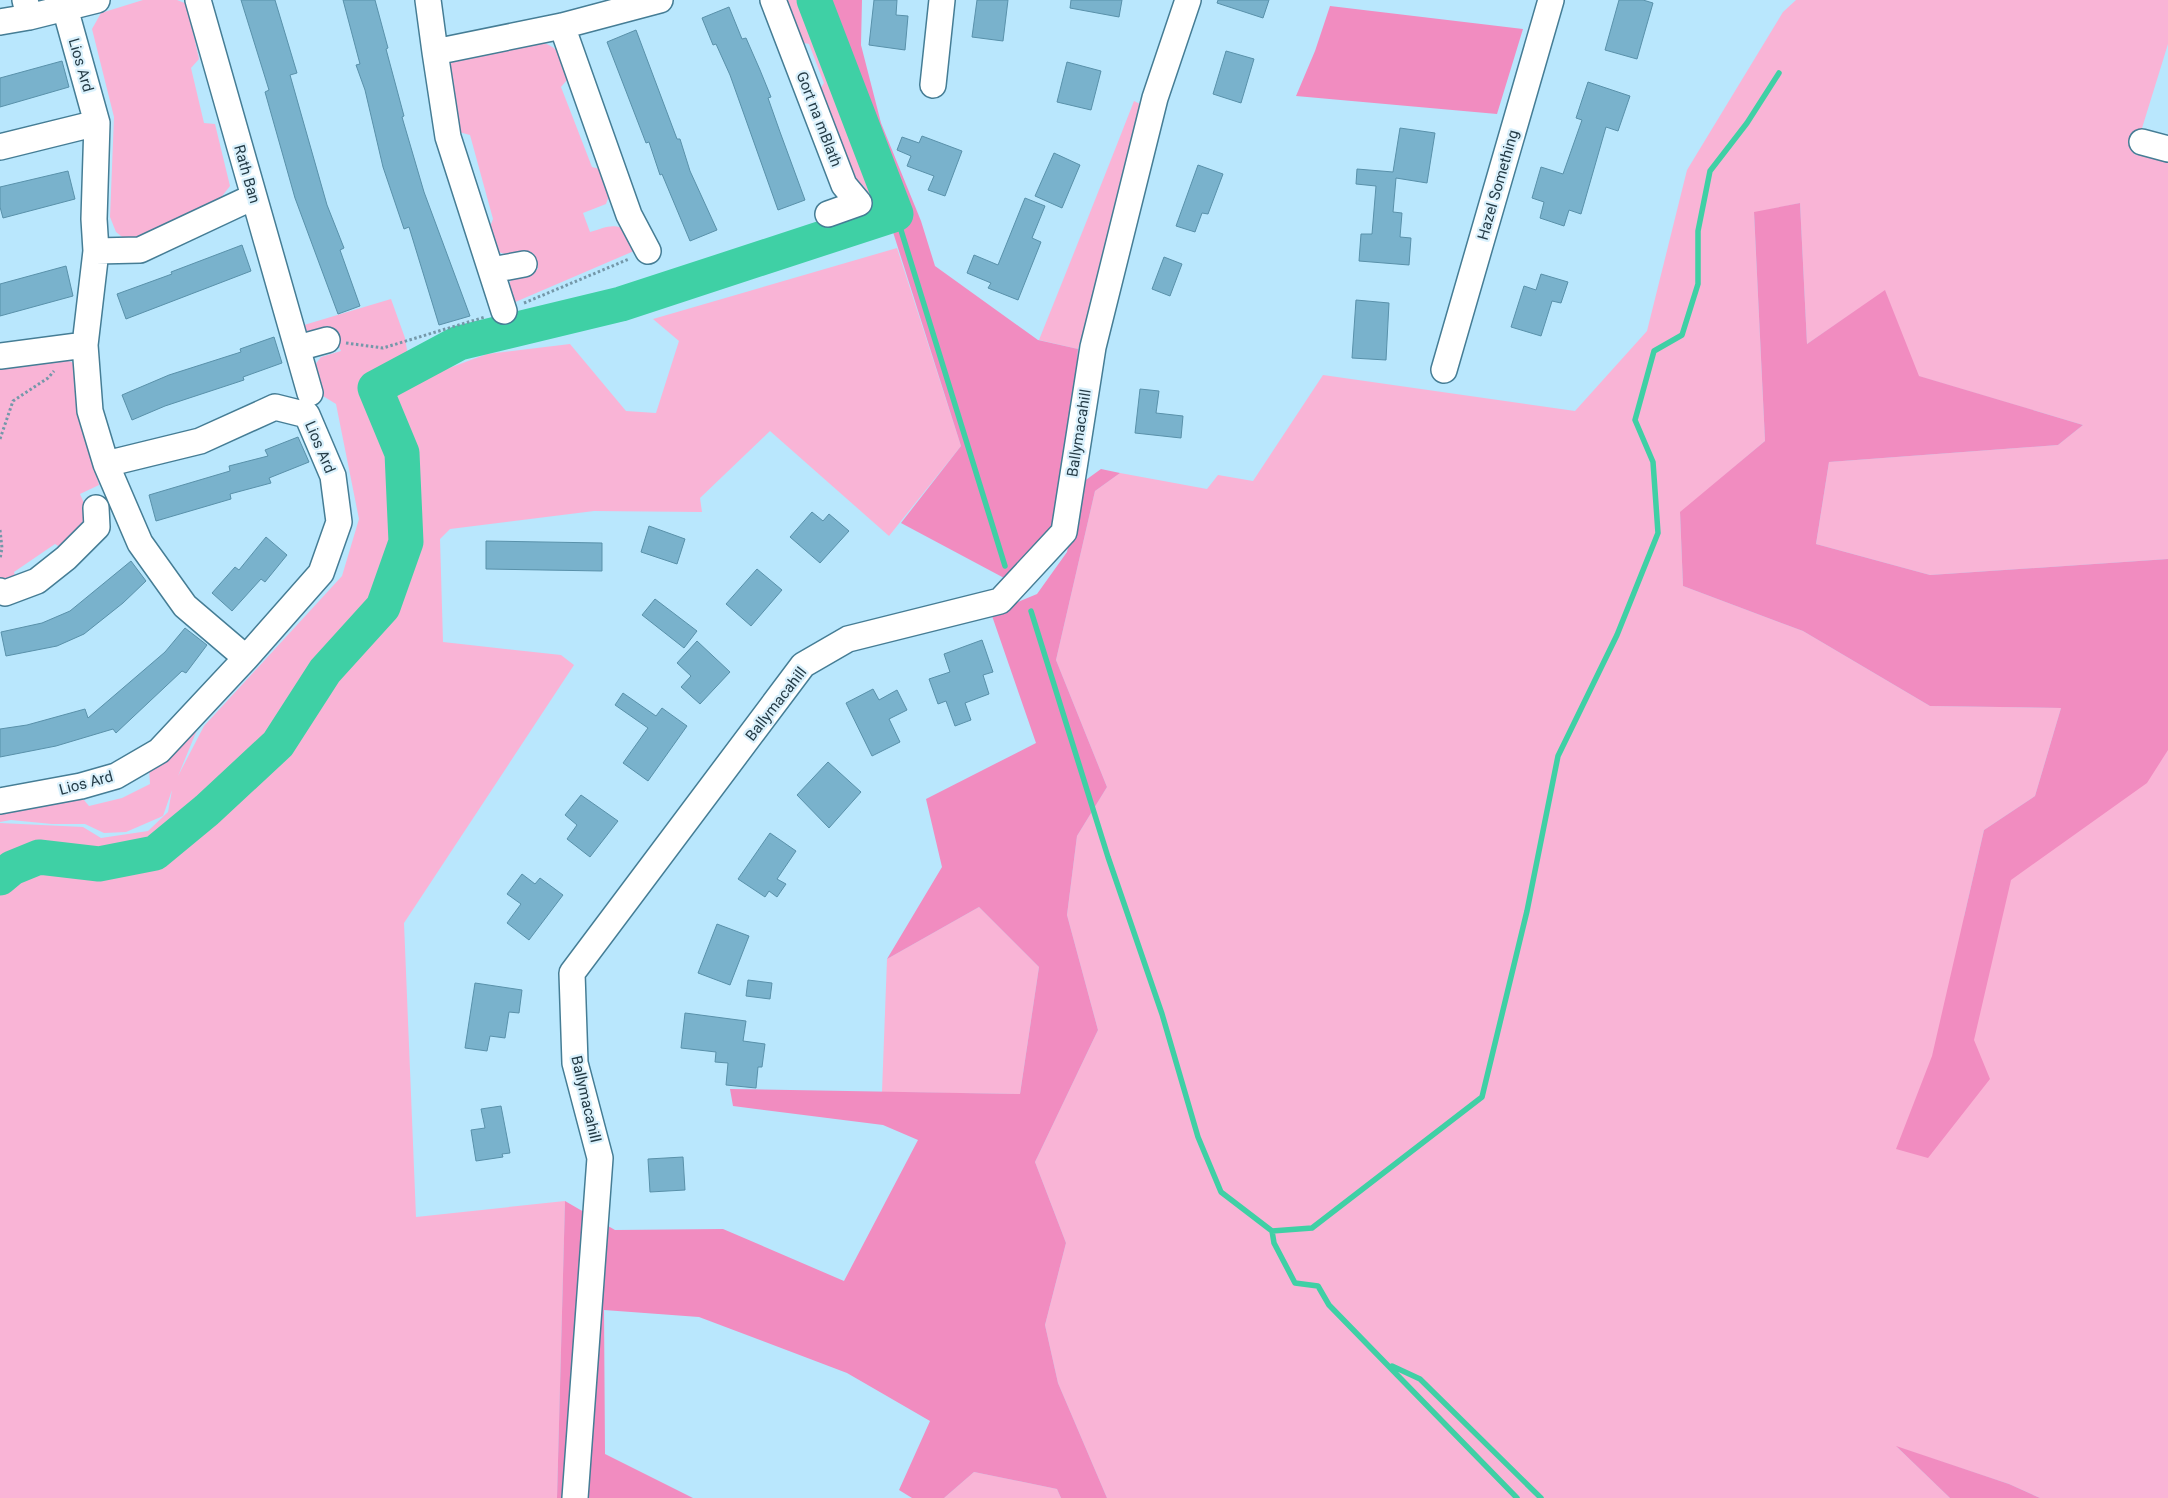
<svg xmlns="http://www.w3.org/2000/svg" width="2168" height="1498" viewBox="0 0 2168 1498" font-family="Roboto,sans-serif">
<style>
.green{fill:#f9b4d6}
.forest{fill:#f18cc0}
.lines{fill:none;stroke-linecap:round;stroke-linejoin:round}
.stream{stroke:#3fd0a5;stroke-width:5.5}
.river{stroke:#3fd0a5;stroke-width:35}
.building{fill:#79b2cc;stroke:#5991aa}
.minor-casing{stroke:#457d95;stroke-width:28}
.path{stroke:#7498a9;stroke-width:3;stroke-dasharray:2.5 2.5;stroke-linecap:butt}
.minor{stroke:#fff;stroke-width:25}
.labels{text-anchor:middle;stroke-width:4.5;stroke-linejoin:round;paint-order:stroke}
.street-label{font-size:15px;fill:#243b46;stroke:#daf1fc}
</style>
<rect width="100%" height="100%" fill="#b9e7fd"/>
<!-- green -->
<path class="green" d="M143,0H177L187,4L199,59L191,68L204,123L215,124L230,186L216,204L140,237L126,240L116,232L110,217L114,117L92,29L101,13Z
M785,0H810L880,211L818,230V226L870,205L864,186L856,182L819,91L824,83L809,44L799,42Z
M1796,0H2168V44L2134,154L2168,161V559L1930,575L1816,544L1829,462L2058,445L2083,425L1918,376L1885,291L1807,344L1800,203L1754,213L1765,441L1680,513L1683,586L1803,631L1930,706L2061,708L2035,796L1984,830L1964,917L2000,865L2168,719V1498H2040L2009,1484L1897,1447L1950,1498H1107L1058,1383L1045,1325L1066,1243L1035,1162L1098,1030L1067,915L1077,836L1107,787L1056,660L1095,491L1120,473L1207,489L1218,475L1253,481L1323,375L1575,411L1647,331L1687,170L1783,12Z
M535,42C561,44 561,58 567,80L561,87L592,167L603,170L611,190L606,204L583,213L590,232C607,227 614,222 630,232L634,251L513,303L506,293L512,277L538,269L533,253L512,256L498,252L488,232L493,219L470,135L459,132L449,63L459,57Z
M1134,101L1142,105L1118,215L1078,349L1039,340C1071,260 1103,181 1134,101Z
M897,248L961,446L889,536L770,431L700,498L702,512L594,511L450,529L440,539L443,642L561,655L574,665L404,923L416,1217L565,1201L557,1498H0V823L83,827L101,838L148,831L168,812L172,790L163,816L126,832L104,833L85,824H52L11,820L0,822V809L79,794L89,806L122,798L150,784L149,769L197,730L178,776L204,726L342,576L359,519L336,404L323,396L313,376L314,366L321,357L341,351L332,331L308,334L304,325L391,299L405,338L408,356L386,364L395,388L487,354L570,344L626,411L656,413L679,341L653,319Z
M56,358L72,362L80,375L90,453L99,485L80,494L87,510L81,526L62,548L55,544L14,572L16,580L0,585V366Z
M979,907L1039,967L1020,1094L882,1092L887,959Z
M974,1472L1057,1489L1061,1498H944Z"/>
<!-- forest -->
<path class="forest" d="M813,0H862L861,45L881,123L921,221L935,266L1038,340L1078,349L1071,447L1051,535L1006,579L901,523L961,446L886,210Z
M1330,6L1523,29L1497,114L1296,96L1315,51Z
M1800,203L1807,344L1885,290L1919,376L2083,425L2058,445L1829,462L1816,544L1930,575L2168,559V750L2147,783L2011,880L1974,1040L1990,1079L1928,1158L1896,1149L1932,1056L1984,830L2035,796L2061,708L1930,706L1803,631L1683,586L1680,512L1765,441L1754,212Z
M1101,469L1120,473L1095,491L1056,660L1107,787L1077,836L1067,915L1098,1030L1035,1162L1066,1243L1045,1325L1058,1383L1107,1498H1061L1057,1489L974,1472L944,1498H912L899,1490L930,1421L847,1373L699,1317L604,1310L605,1454L693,1498H557L565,1201L615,1230L723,1229L844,1281L918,1140L883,1125L733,1106L730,1089L1020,1094L1039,967L979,907L887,959L942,867L926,799L1036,743L991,613L1037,594L1067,552L1083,482Z
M1896,1446L2009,1484L2040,1498H1950Z"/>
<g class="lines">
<!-- stream -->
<path class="stream" d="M896,214L1005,566
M1031,611L1108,857L1162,1014L1198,1137L1221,1192L1272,1231L1312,1228L1482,1097L1527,911L1558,756L1617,635L1658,533L1653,462L1635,420L1654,351L1682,335L1698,284V231L1710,171L1747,123L1779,73
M1272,1231L1274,1243L1295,1283L1318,1286L1329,1305L1517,1498
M1392,1366L1420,1379L1541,1498"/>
<!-- river -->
<path class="river" d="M0,878L12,868L39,857L99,864L155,853L207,810L278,744L325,671L383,607L406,542L402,453L375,388L459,343L621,304L896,214L814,0"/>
</g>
<!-- building -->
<path class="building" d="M241,0H275L297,73L290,75L327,205L344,248L340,250L360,306L338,314L295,198L265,92L269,90Z
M343,0H375L388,48L386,49L404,116L402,117L424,192L470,316L439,325L409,227L404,229L383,167L365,90L356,65L360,64Z
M874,0H897L896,15L908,16L905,50L869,45Z
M977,0H1008L1003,41L972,37Z
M1071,0H1122L1119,17L1070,8Z
M1218,0H1269L1263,18L1217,3Z
M1619,0H1643L1653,3L1637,59L1605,50Z
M729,7L742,39L746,38L760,70L771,97L768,98L780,132L805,200L778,210L730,75L716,44L713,45L702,18Z
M636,30L677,139H680L690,171L717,230L690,241L662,174L660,175L649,142L646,143L607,42Z
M1226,51L1254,59L1241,103L1213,94Z
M62,61L69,87L0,107V78Z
M1067,62L1101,71L1091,110L1057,102Z
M1588,82L1630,96L1618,131L1606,127L1581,214L1569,210L1564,226L1540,218L1544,202L1532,198L1541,167L1563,174L1582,120L1576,118Z
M1400,128L1435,133L1427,183L1396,178L1393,212L1402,213L1400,237L1411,238L1409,265L1359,261L1361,234H1372L1376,186L1356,184L1357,169L1393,172Z
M922,136L962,151L945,196L928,190L934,176L907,166L911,156L897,150L902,137L919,143Z
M1054,153L1080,165L1062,208L1035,196Z
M1198,165L1223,174L1208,214L1202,213L1195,232L1176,226Z
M68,171L75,199L3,218L0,207V187Z
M1025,198L1045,206L1032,238L1041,242L1018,300L988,288L991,283L967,273L974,255L998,265Z
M242,245L251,271L126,319L117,294L172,274L171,272Z
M1164,257L1182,264L1170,296L1152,289Z
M66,266L73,296L0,316V284Z
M1541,274L1568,282L1561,303L1552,301L1541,336L1511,327L1524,286L1536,290Z
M1356,300L1389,303L1386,360L1352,358Z
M274,337L282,363L243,377L244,380L165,406L132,420L122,395L169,375L241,352L240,349Z
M1140,389L1159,391L1156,413L1183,416L1181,438L1135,433Z
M298,437L309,462L269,478L271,483L230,494L231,499L156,521L149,495L230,471L229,466L268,456L265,450Z
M812,512L823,521L829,514L849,531L820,563L790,537Z
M649,526L685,539L677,564L641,552Z
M266,537L287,555L265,582L261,579L232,611L212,593L235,567L239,570Z
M486,541L602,543V571L486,569Z
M131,561L146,581L123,603L84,634L57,646L6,656L1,632L42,623L70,611Z
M757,569L782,590L751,626L726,604Z
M655,599L697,631L684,648L642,615Z
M185,628L207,645L186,673L182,671L116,733L113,729L56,746L0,757V729L27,725L85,709L88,718L165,652Z
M982,640L993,672L983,675L989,694L965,703L971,720L955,726L946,701L938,704L929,679L950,672L944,654Z
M697,641L730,672L700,704L681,687L691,676L677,663Z
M873,689L879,700L897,690L907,710L889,719L900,742L872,756L846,703Z
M623,693L656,716L662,708L687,726L648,781L623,763L648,728L615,705Z
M828,762L861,792L829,828L797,795Z
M581,795L618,821L590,857L567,839L577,825L565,815Z
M770,833L796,851L777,879L786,884L777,897L769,891L765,897L738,879Z
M522,874L535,884L540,878L563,895L529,940L507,923L521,904L507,894Z
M717,924L749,936L730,985L698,973Z
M748,980L772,983L770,999L746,996Z
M475,983L522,990L519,1013L509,1012L505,1038L490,1036L487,1051L465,1048Z
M685,1013L746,1021L743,1041L765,1044L762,1067H758L756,1088L726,1085L728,1063L715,1062L716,1052L681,1048Z
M501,1106L510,1153L502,1154L503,1157L476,1161L471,1130L485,1128L481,1109Z
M683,1157L685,1190L650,1192L648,1159Z"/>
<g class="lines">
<!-- minor casing -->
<g class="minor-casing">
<path id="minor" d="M25,0L29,17L97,0
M198,0L310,393
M428,0L435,52L562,26L660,0
M773,0L844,185L859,203L828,214
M0,22L29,17
M562,26L629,215L648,251
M435,52L448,137L504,311
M933,85L942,0
M2142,142L2168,149
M0,147L97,123L65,8
M96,251L140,250L253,197
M492,270L524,264
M298,348L327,340
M0,356L85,345
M1444,370L1551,0
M106,464L200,441L275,407L307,415L333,476L339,522L321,573L246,658
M0,591L5,593L37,581L66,558L97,527L96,508
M0,801L81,786L116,776L159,751L246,658L185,606L140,543L106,464L90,411L85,345L96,251L94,219L97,123
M575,1498L600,1158L575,1063L572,973L803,665L848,639L1000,601L1064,532L1093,347L1155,98L1188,0"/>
</g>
<!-- path -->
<path class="path" d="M524,303L629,259
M346,343L383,348L485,317
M0,439L13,401L48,378L54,371
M0,530L2,548L0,559"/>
<!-- minor -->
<use href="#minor" class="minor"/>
</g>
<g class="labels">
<!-- street labels -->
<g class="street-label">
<text transform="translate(81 65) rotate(74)" y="5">Lios Ard</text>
<text transform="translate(819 119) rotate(69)" y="5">Gort na mBlath</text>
<text transform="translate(247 174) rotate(74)" y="5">Rath Ban</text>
<text transform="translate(1498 185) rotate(-74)" y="5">Hazel Something</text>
<text transform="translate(1079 433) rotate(-81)" y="5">Ballymacahill</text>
<text transform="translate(320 447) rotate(67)" y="5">Lios Ard</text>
<text transform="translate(776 704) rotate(-52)" y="5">Ballymacahill</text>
<text transform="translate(86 783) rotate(-15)" y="5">Lios Ard</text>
<text transform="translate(586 1099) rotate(77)" y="5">Ballymacahill</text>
</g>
</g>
</svg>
